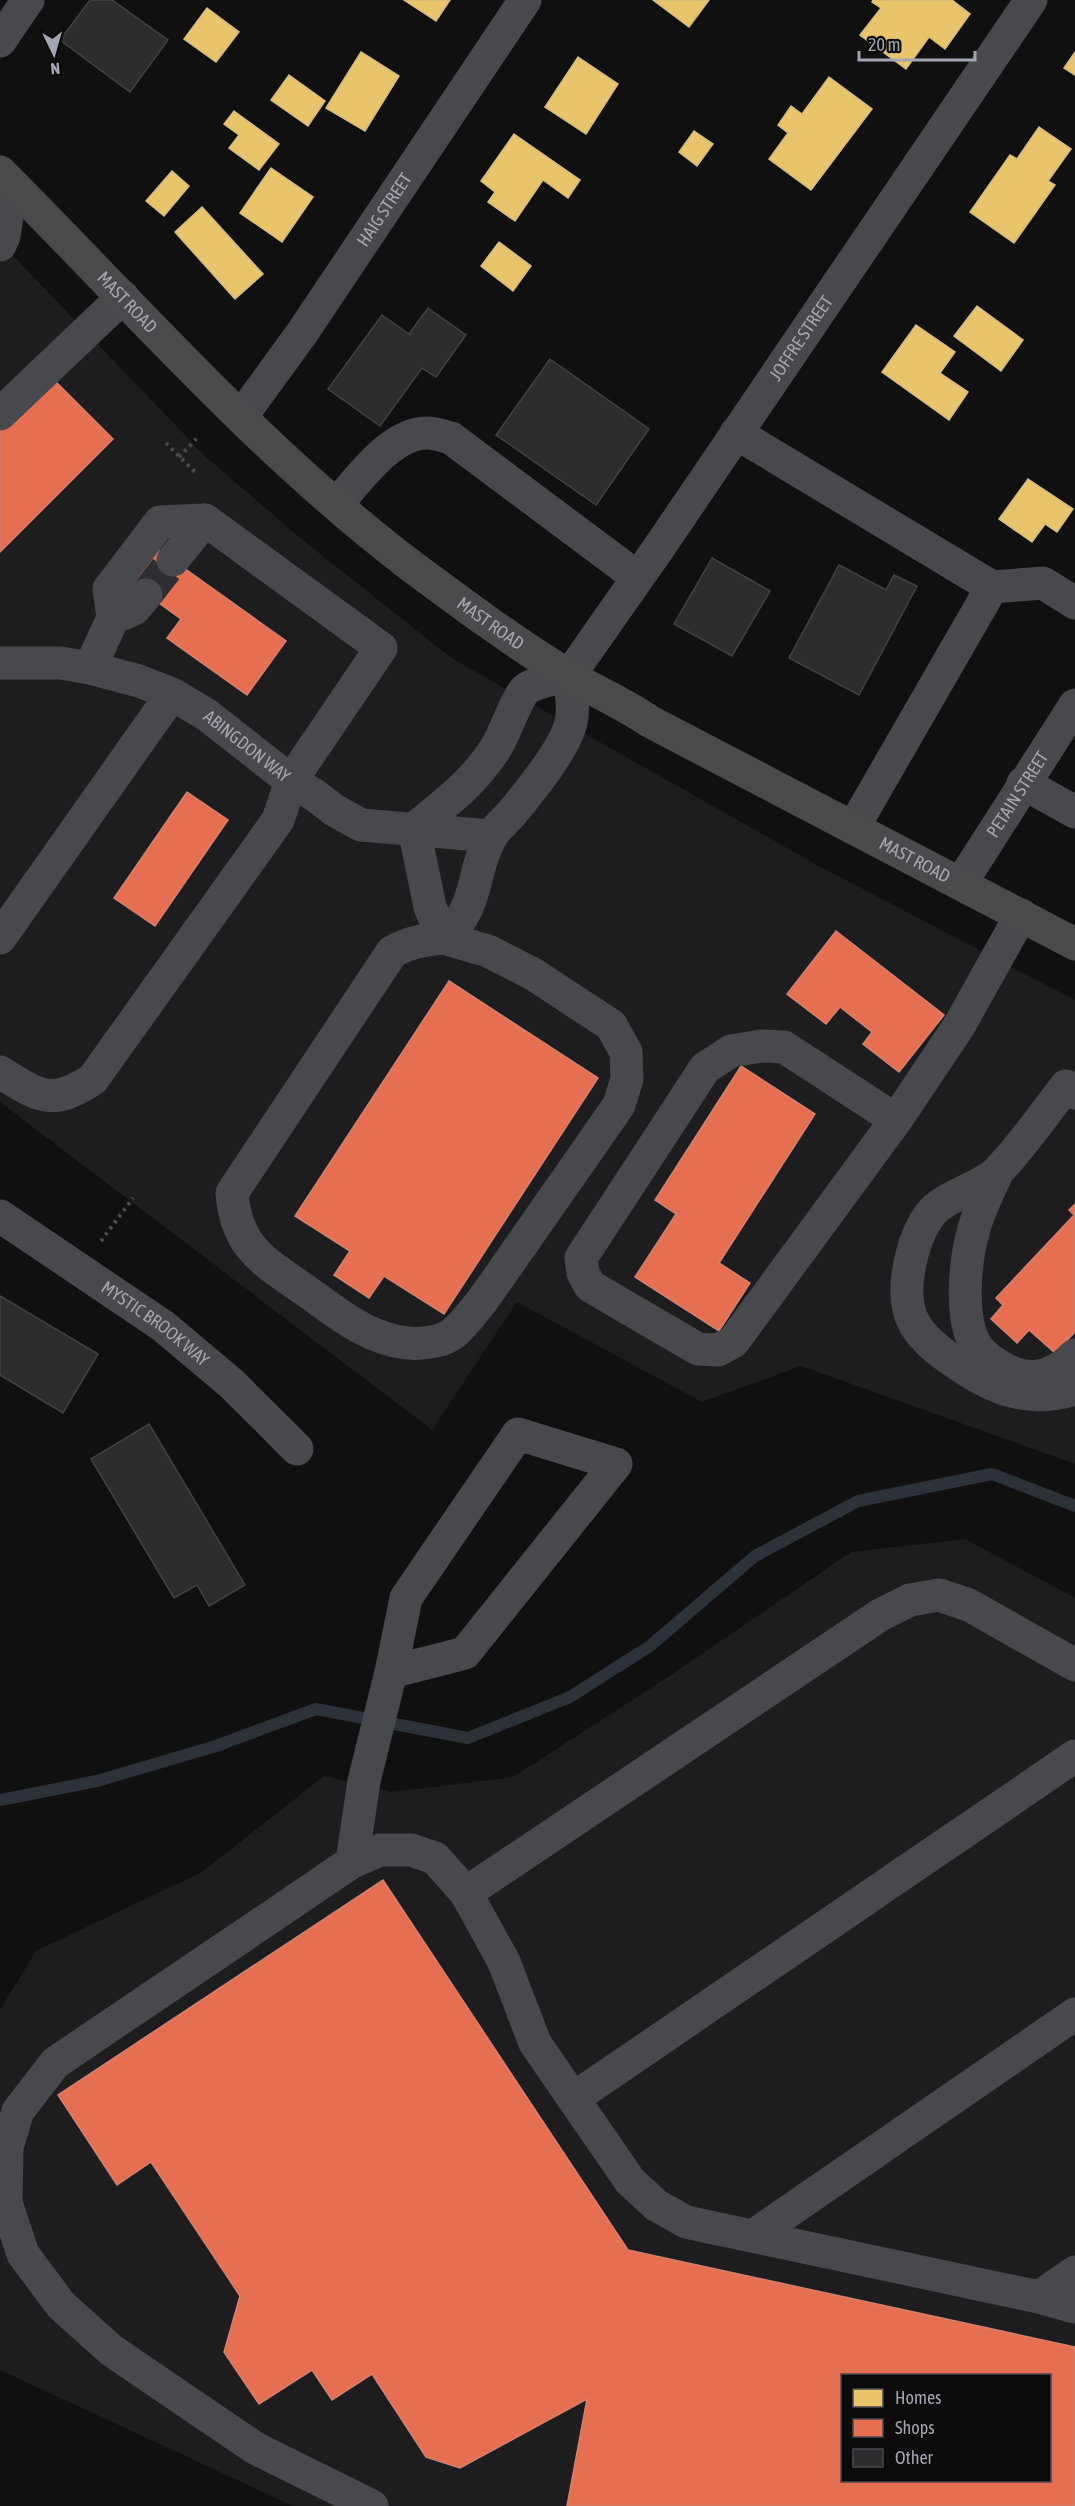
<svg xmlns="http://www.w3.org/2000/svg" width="1075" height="2506" viewBox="0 0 1075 2506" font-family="'Asap Condensed',sans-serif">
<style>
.built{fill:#1d1d1f;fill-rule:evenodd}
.homes{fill:#e9c46a;stroke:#d4bb7f;stroke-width:1.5}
.shops{fill:#e76f51;stroke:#d3806e;stroke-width:1.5;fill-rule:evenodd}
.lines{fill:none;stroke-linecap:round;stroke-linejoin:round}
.stream{stroke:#2c3238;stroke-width:12}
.building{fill:#2c2c2e;stroke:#404144;stroke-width:1.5}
.minor-tunnel{stroke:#2d2e31;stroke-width:33;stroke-dasharray:33 16;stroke-linecap:butt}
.path{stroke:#494a4d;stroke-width:4;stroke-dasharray:3 4.5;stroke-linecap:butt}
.minor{stroke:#48494c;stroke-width:33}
.major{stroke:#4a4a4d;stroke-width:33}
.labels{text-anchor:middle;stroke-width:6;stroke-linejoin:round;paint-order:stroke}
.street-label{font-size:18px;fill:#a3a6b0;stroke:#0b0b0c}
</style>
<rect width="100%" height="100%" fill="#101011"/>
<!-- built -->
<path class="built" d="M0,242L204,455L300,538L453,659L817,865L1075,1000V1464L801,1366L702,1402L517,1302L432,1430L0,1102Z
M965,1539L1075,1598V2506H293L0,2370V2010L36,1951L202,1872L324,1776L392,1792L513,1777L665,1679L851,1552ZM842,2376H1050V2480H842Z"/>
<!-- homes -->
<path class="homes" d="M404,0H450L436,21Z
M653,0H709L689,27Z
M873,0H952L970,14L945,49L929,37L906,69L860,35L881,8L872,2Z
M207,8L239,32L216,62L184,39Z
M361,52L399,76L365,131L326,108Z
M1075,52V75L1064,68Z
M578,57L618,84L586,134L545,107Z
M289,75L325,101L308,126L271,100Z
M829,77L872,109L811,190L769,159L788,133L778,125L791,106L802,114Z
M234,111L279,144L259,170L229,148L239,135L224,124Z
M1039,127L1071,149L1048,181L1055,185L1014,243L970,212L1010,155L1017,159Z
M694,131L713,144L697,166L679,152Z
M514,134L580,180L568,198L543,180L515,221L488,202L495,192L481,181Z
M271,168L313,197L282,242L240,213Z
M172,171L189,186L164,216L146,201Z
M202,207L263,274L235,299L175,232Z
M499,242L531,266L513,291L481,266Z
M977,306L1023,340L1001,371L954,336Z
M916,325L955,352L940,373L968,392L949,420L882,372Z
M1028,479L1073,509L1057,532L1045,524L1032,542L999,519Z"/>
<!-- shops -->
<path class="shops" d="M48,374L113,439L0,552V422Z
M156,548L286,641L247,695L167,638L181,619L131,583Z
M187,792L228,820L155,926L114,898Z
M836,931L944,1015L899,1072L863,1044L872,1032L840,1007L826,1024L787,994Z
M449,981L598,1078L444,1314L384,1276L369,1298L334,1275L350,1251L295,1216Z
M741,1066L815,1114L719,1263L750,1283L719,1331L635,1277L676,1214L655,1200Z
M1075,1204V1332L1055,1353L1029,1330L1017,1343L991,1319L1003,1305L996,1298L1074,1215L1069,1210Z
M383,1880L628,2250L1075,2347V2506H567L587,2399L460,2468L426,2457L372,2374L332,2400L312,2370L259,2404L224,2352L240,2296L151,2162L117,2185L58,2095ZM842,2376H1050V2480H842Z"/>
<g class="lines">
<!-- stream -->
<path class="stream" d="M0,1800L97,1781L216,1746L316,1709L468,1738L570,1697L650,1646L755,1556L858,1501L992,1474L1075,1506"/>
</g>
<!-- building -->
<path class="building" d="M90,0H112L168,40L130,92L60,40Z
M428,308L466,335L436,377L422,368L380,426L328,389L382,315L409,334Z
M550,359L649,429L596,505L496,435Z
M712,558L770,591L732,656L674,624Z
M839,565L886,590L894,575L917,586L859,695L789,658Z
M0,1296L98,1354L63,1413L0,1375Z
M149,1424L245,1585L209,1606L197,1585L174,1598L91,1459Z"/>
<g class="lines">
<!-- minor-tunnel -->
<path class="minor-tunnel" d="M146,595L173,560"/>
<!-- path -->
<path class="path" d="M166,443L195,472
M179,457L198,437
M101,1241L133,1198"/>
<!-- minor -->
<g class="minor">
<path d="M0,41L28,0"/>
<path d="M0,245L4,236L12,184"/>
<path d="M0,414L123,297"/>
<path id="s1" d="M241,417L302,333L525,0"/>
<path d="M736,433L992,587L1043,583L1075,603"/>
<path d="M337,504C359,479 391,433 427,433C435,433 443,436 451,438L637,577"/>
<path d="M173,560L205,520"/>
<path d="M113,618L134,609L146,595"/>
<path id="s2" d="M0,663H61L90,668L139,681L172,694L207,715L291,781L316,796L334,810L361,825L491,836"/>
<path id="s3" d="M569,676L658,549L1031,0"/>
<path d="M1023,783L1075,812"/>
<path d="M853,828L992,587"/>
<path id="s4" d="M961,883L1075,705"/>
<path d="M0,938L172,694"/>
<path d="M443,938L488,951L533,974L611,1025L626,1052L627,1079L619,1105C587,1151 554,1198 522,1244C501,1273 482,1305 456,1331C452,1335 446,1338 440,1340C391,1354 350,1323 312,1295C270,1265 236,1251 232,1193L392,952C409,942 424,940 443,938Z"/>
<path d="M443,938L430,907L414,829C446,803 477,780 498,744C505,732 517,698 525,690C536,681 556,679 569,676"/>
<path d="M443,938C481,907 470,874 491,837C496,828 505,821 512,813C530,791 562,752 570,726C575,711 571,691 569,676"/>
<path d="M0,1072C39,1096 51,1107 93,1079L278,820L291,781L381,648L205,520L160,522L109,589L113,618L90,668"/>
<path d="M1075,1093L1066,1086C1044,1114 1023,1145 998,1171C983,1187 953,1193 936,1208C914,1229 902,1281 909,1310C914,1333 938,1351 956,1363C995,1390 1028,1403 1075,1389"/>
<path d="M896,1120L784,1047L761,1046L731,1051L705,1068L581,1258L583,1273L590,1286L698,1349L718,1350L733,1342L896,1120L959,1026L1021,915"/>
<path d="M997,1173C989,1191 979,1210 974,1229C965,1259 960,1314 974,1342C981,1356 999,1367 1013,1373C1039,1382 1057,1373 1075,1355"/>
<path id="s5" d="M0,1216L163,1326L232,1384L297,1449"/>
<path d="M1075,1665L969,1605L939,1595L910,1600L880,1615L466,1893L504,1962L535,2043L630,2181L656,2205L686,2222L1039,2297L1075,2272"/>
<path d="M352,1862L364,1781L391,1672L406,1598L518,1434L616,1464L465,1653L391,1672"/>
<path d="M574,2098L1075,1756"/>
<path d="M753,2236L1075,2014"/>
<path d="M1039,2297L1075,2307"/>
<path d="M372,2506L255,2448L111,2350L61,2305L23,2254L6,2203L7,2147L18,2111L55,2063L352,1862L380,1850H411L435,1858L466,1893"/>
</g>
<!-- major -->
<path class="major" id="s6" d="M0,172C134,306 259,450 410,565C461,603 512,641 566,674C594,691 623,703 649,721L1075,944"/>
</g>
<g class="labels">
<!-- street labels -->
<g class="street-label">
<text dy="6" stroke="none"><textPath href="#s1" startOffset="252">HAIG STREET</textPath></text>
<text dy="6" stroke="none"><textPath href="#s6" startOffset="182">MAST ROAD</textPath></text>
<text dy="6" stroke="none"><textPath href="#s3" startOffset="410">JOFFRE STREET</textPath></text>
<text dy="6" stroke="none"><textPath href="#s6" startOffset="668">MAST ROAD</textPath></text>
<text dy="6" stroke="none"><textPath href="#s2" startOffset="268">ABINGDON WAY</textPath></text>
<text dy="6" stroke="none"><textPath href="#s4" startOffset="105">PETAIN STREET</textPath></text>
<text dy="6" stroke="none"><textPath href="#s6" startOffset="1154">MAST ROAD</textPath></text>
<text dy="6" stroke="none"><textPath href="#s5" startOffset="189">MYSTIC BROOK WAY</textPath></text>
</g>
</g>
<!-- legend -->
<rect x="841" y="2374" width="210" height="108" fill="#0b0b0c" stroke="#48494e" stroke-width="1.5"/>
<rect x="853" y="2389" width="30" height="18" fill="#e9c46a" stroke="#48494e" stroke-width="1.5"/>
<text x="895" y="2404" font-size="18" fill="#a3a6b0">Homes</text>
<rect x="853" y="2419" width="30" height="18" fill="#e76f51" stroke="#48494e" stroke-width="1.5"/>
<text x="895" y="2434" font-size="18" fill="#a3a6b0">Shops</text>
<rect x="853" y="2449" width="30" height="18" fill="#2c2c2e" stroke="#48494e" stroke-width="1.5"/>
<text x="895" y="2464" font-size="18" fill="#a3a6b0">Other</text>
<!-- north arrow -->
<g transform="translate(54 54) rotate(175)" stroke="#0b0b0c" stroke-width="4.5" paint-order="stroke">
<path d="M0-4.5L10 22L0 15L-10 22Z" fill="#a3a6b0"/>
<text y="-9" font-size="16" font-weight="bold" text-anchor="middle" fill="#a3a6b0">N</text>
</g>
<!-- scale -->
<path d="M859 51v9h116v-9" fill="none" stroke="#a3a6b0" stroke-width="3"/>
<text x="868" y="51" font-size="18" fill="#a3a6b0" stroke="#0b0b0c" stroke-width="4.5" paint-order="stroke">20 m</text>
</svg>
